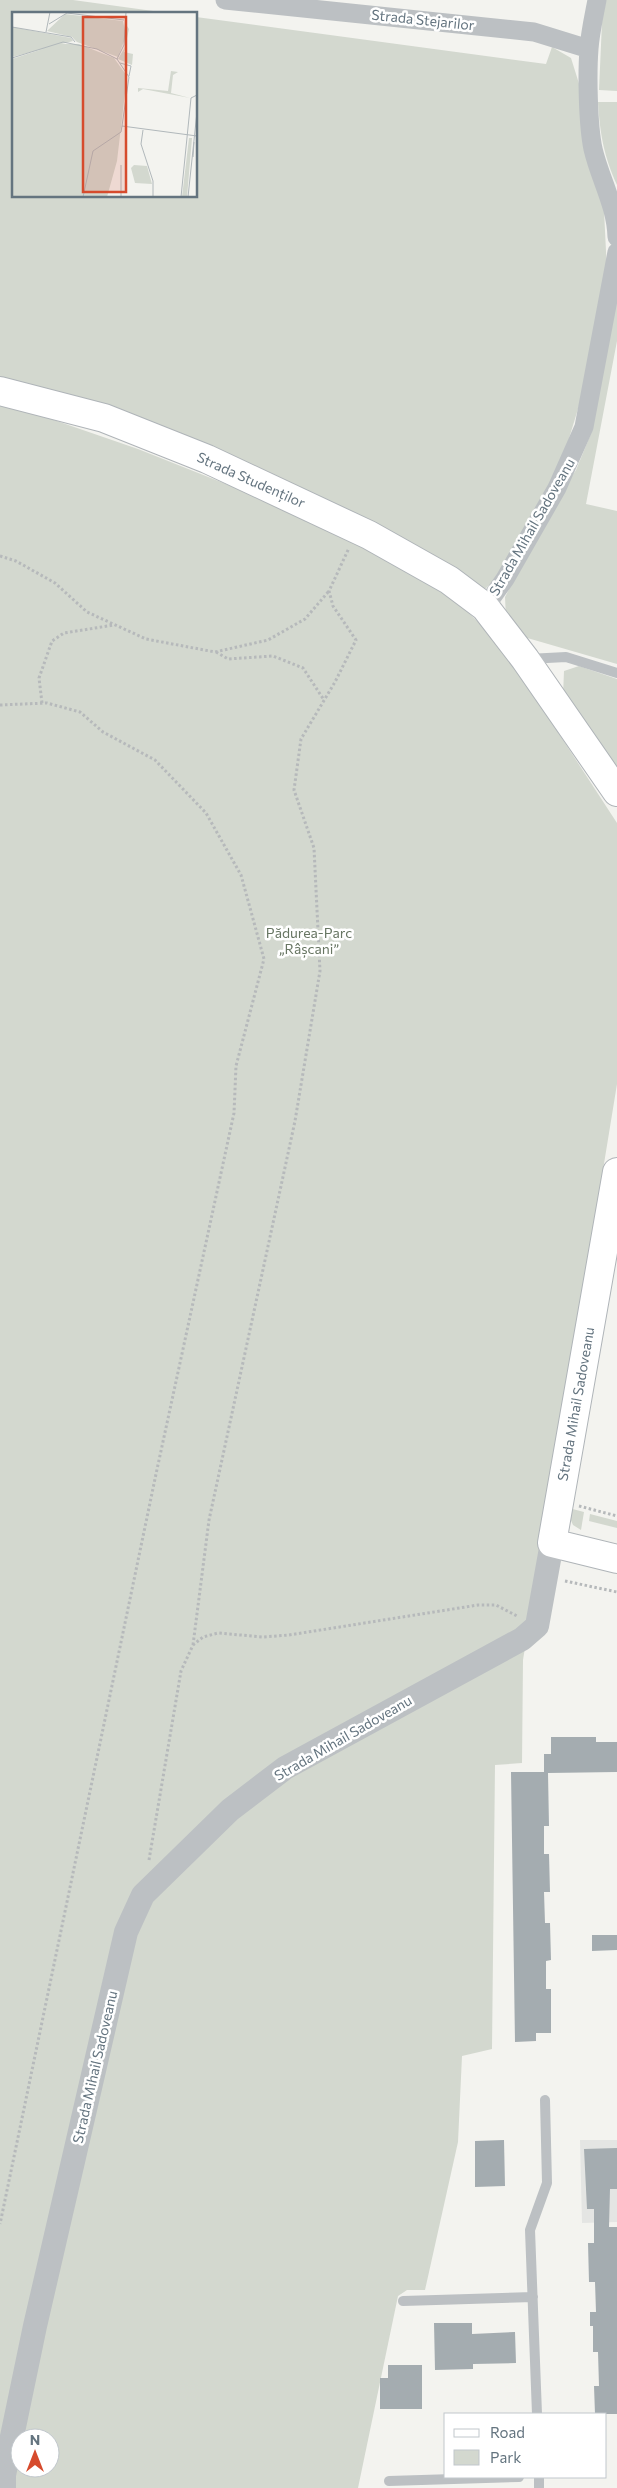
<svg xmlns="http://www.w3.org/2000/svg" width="617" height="2488" viewBox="0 0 617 2488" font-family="Commissioner,sans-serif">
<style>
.built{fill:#e4e5e3}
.green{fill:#d3d8cf;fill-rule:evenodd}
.building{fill:#a4acb0}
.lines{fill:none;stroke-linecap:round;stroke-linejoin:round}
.secondary-casing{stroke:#afb4b8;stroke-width:30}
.path{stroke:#b6b9bb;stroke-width:3;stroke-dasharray:2.5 2.5;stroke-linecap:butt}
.service{stroke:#bcc0c3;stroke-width:10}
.minor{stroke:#bcc0c3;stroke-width:19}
.tertiary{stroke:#bcc0c3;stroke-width:24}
.secondary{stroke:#fff;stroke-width:28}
.labels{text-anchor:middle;stroke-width:5;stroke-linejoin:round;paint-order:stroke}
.street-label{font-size:14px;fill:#64747f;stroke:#fff}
.park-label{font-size:14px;fill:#687663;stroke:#fff}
.inset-road{fill:none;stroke:#b1b8bb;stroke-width:1}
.view{fill:#d64b2d;fill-opacity:0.15;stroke:#d64b2d;stroke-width:2.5}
.inset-edge{fill:none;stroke:#64747f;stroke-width:2.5}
</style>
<rect width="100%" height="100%" fill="#f3f3ef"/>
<!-- built -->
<path class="built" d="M580,2140H617V2222L582,2223Z"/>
<!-- green -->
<path class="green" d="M0,0H73L175,14H14V196H196V17L546,64L552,47L571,58L581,90L604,210L607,272L581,399L560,468L500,575L485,589L0,378Z
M603,0H617V91L599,90Z
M598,102H617V185C604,156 600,135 598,102Z
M617,294V341L586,504L617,511V664L517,635L506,618L505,597L549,512L576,470L592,431Z
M0,405L51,419L138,449L246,492L364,545L449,593L482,626L511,660L617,823V1084L523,1660L522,1763L495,1765L492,2049L462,2056L458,2142L425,2290H407L398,2296L358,2488H0ZM20,2438H50V2468H20Z
M579,666L617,679V774L563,696L564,671Z
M565,1507L584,1512L581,1530L573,1525Z
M590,1514L617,1521V1528L589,1521Z"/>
<!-- building -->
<path class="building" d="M551,1737H596V1742H617V1772L548,1773L549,1826H544V1854H549L550,1892H544L545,1923H550L551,1960L546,1961V1989H551V2033H536V2041L515,2042L511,1772H544V1754H551Z
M592,1935H617V1950L592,1951Z
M504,2140L505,2186L475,2187V2141Z
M617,2148V2189H610L609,2227H617V2414H595L594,2386H599L598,2352H593V2326H590V2312H596L595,2282H589L588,2243H594V2209H587L584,2149Z
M434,2323H472V2334L515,2332L516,2363L473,2364V2369L435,2370Z
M388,2365H422V2409H380V2378H388Z"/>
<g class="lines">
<!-- secondary casing -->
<g class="secondary-casing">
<path id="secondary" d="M0,391L104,418L207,459L369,535L449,580L485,607L525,659L617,792
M617,1172L552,1543L617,1559"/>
</g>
<!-- path -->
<path class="path" d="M0,556L16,561L55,583L87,612L146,639L215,652L268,640L305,619L329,591
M216,652L228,659L273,656L303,668L324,700
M42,703L39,678L52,641L64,633L114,625
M0,705L47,703L80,712L103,732L155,760L206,813L241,875L264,959L236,1066L234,1113L156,1474L0,2224
M579,1506L617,1516
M565,1581L617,1592
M193,1645L209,1520L295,1121L320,971L314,848L294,790L301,739L335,682L356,640L333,606L329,591L349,548
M149,1860L181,1671L193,1645L203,1637L218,1633L263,1637L289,1635L478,1605H496L517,1616"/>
<!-- service -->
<path class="service" d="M528,659L566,657L617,673
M403,2301L533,2297
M537,2414L530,2230L547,2183L545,2100
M539,2477V2488
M389,2481L519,2477"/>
<!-- minor -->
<path class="minor" d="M225,0L534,32L589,49
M597,0C594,16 590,33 589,49C587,74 588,125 593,149C600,179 616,205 617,237
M485,607L505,579L557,488L584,427L617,252"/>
<!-- tertiary -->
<path class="tertiary" d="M4,2488V2475L35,2326L126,1932L143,1895L230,1810L285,1768L522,1639L537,1626L552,1543"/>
<!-- secondary -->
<use href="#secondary" class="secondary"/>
</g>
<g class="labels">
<!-- street labels -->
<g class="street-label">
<text transform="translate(423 20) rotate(6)" y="5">Strada Stejarilor</text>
<text transform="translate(251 480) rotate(24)" y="5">Strada Studenților</text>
<text transform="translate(532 527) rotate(-60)" y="5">Strada Mihail Sadoveanu</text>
<text transform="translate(576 1404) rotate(-80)" y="5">Strada Mihail Sadoveanu</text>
<text transform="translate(343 1738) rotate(-30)" y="5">Strada Mihail Sadoveanu</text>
<text transform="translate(95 2067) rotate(-77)" y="5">Strada Mihail Sadoveanu</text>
</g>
<!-- park labels -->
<g class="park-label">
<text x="309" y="938">Pădurea-Parc<tspan x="309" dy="16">„Râșcani”</tspan></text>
</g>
</g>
<!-- overview -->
<g transform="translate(12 12)">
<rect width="185" height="185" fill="#f3f3ef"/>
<path d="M53,2L111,9L114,24L106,45L65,30L60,25L35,19ZM115,14L117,17L112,40L121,42L120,53L106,47L113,35ZM0,15L59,26L61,29L0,45ZM46,32H67L102,46L115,64L105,149L95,185H0V47ZM159,59L166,60L161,63L159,81L178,86L131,77L126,80V76L156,79ZM177,126H180L175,185H170ZM122,153L135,154L140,172L123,171L119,156Z" fill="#d3d8cf"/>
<path class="inset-road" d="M37,12L55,1L112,8M0,15L59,25L63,30M34,20L38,0M0,46L51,30L85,37L105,47L117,65L110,114L185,124M105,47L112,33L114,0M108,51L119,54L117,64M131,118L129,132L141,169V185M181,145L182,130M71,185L81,139L109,120L110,114M109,185V153M169,185L179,86L185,83M176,185L185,100"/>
<path class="view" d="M71,5H114V180H71Z"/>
<rect width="185" height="185" class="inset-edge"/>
</g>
<!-- legend -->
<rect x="444" y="2413" width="162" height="65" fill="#ffffff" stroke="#c1c7cc"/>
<rect x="454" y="2429" width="25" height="8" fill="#ffffff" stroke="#c1c7cc"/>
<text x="490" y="2438" font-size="15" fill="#64747f">Road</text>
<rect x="454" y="2450" width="25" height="15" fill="#d3d8cf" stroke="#c1c7cc"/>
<text x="490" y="2463" font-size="15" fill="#64747f">Park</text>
<!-- north arrow -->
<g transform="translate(35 2453)"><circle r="24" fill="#ffffff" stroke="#c1c7cc"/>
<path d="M0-4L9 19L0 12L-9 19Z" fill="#d64b2d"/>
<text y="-8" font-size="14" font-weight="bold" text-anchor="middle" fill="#64747f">N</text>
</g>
</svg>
